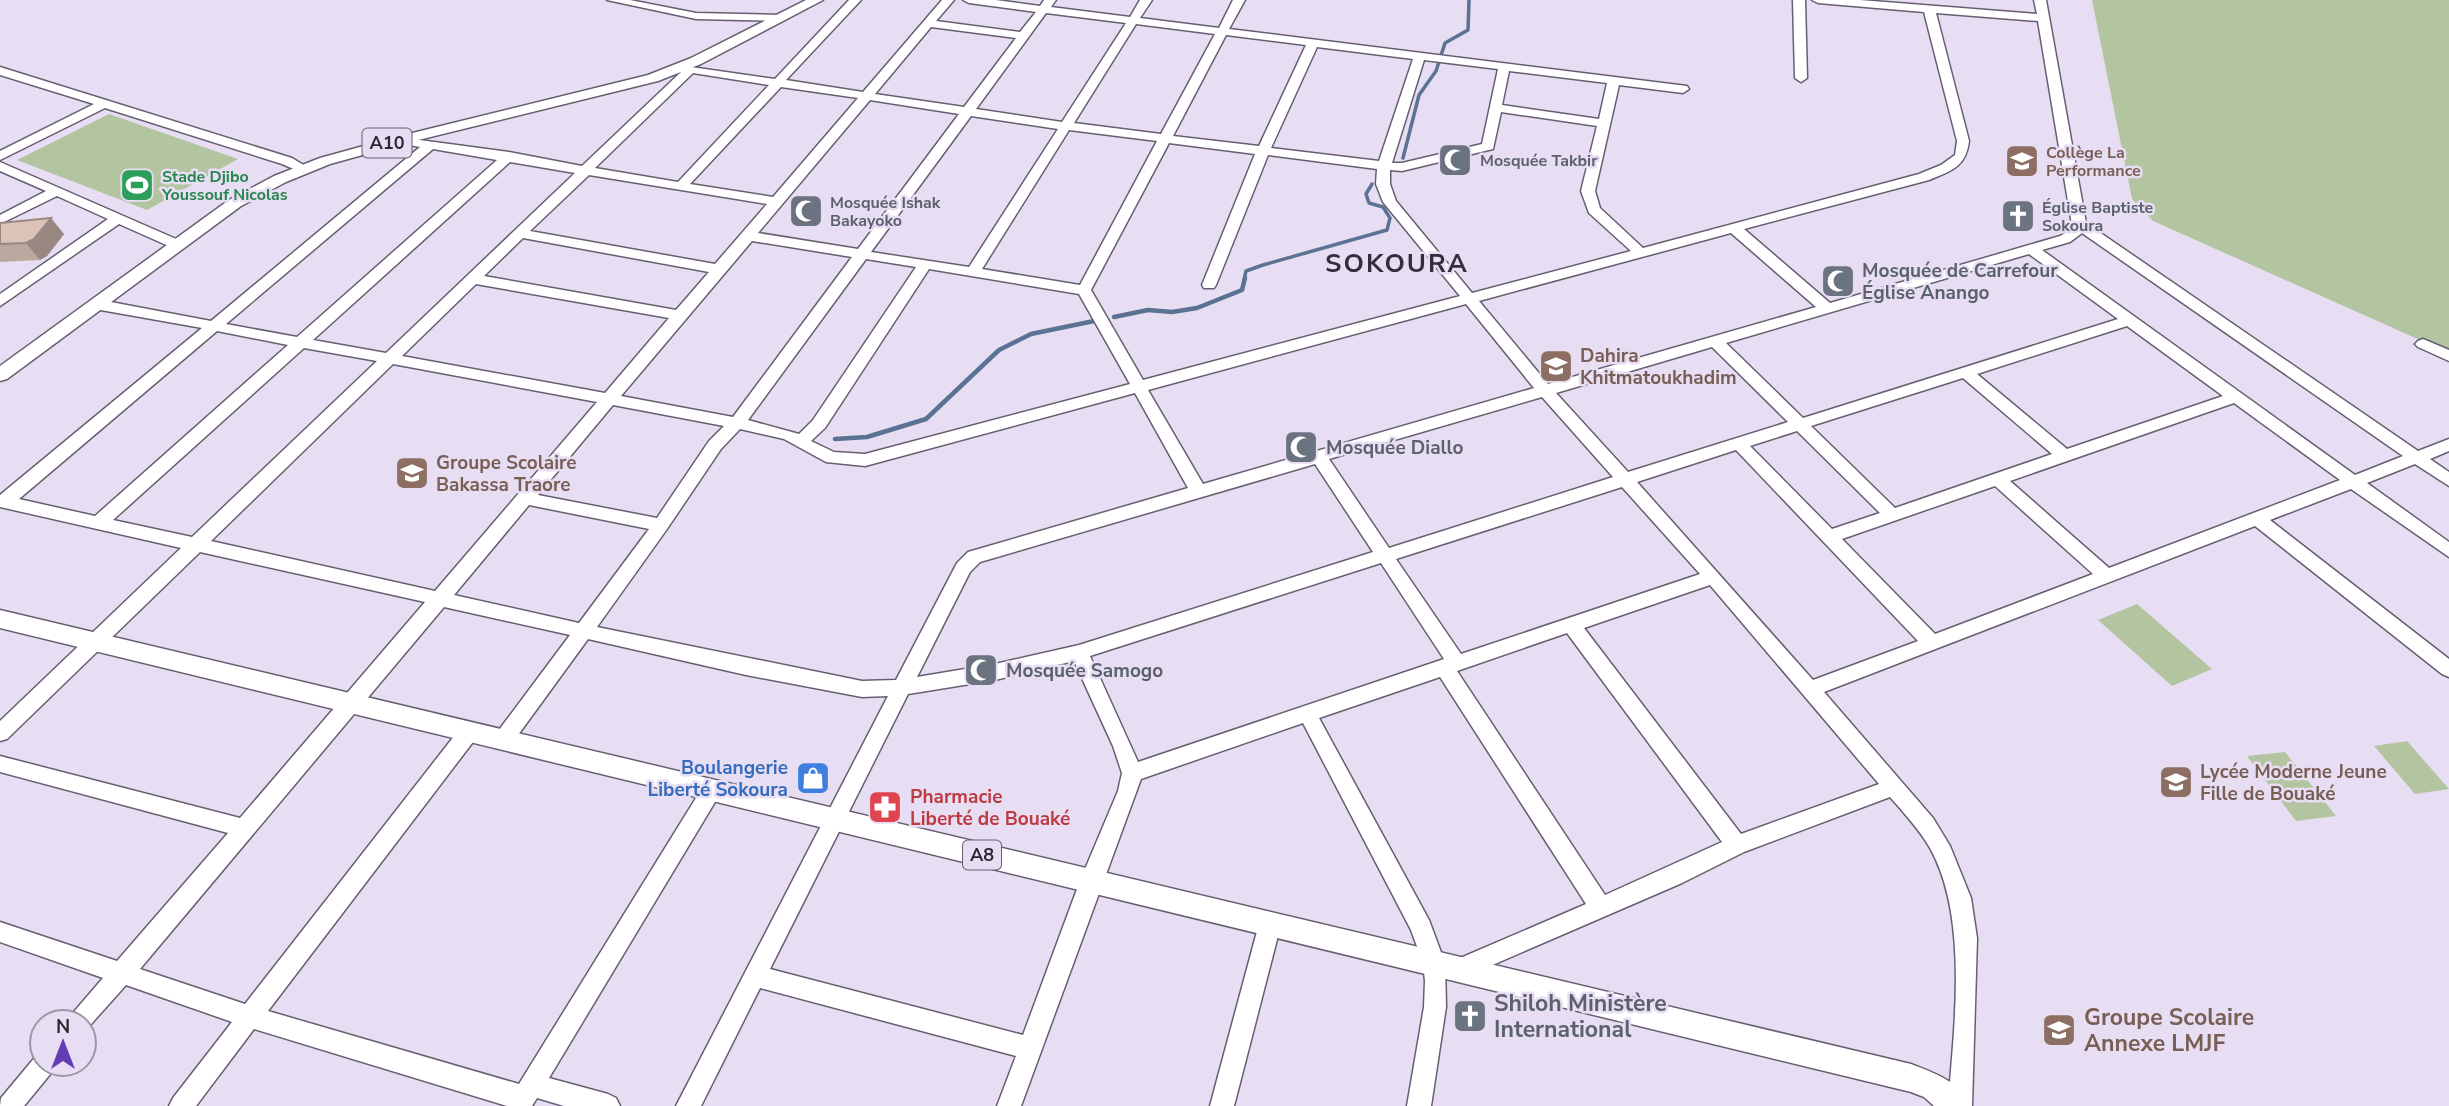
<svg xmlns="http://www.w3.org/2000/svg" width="2449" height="1106" viewBox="0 0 2449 1106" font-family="'Nunito Sans',sans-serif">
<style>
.green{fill:#b3c5a0}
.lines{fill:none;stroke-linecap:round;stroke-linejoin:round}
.stream-far1{stroke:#5b7293;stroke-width:3.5}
.stream{stroke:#5b7293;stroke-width:4.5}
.minor-casing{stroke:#675e71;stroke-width:3}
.major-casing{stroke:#675e71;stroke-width:3}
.minor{fill:#fff;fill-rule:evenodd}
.major{fill:#fff;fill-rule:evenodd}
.wall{fill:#bca89e}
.shaded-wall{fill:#998881}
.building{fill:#dbc3b8;stroke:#998881;stroke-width:2}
.labels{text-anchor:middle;stroke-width:5;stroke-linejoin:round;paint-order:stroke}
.far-education-label{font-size:16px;font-weight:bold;fill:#785e54;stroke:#e8def4;text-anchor:start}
.far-worship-label{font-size:16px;font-weight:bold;fill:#5b616d;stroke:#e8def4;text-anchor:start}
.far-leisure-label{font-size:16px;font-weight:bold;fill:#27864d;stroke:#e8def4;text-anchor:start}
.shield{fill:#e8def4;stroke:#655f6c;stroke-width:2}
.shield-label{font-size:18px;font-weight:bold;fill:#2d2931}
.worship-label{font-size:19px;font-weight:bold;fill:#5b616d;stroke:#e8def4;text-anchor:start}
.education-label{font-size:19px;font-weight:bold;fill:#785e54;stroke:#e8def4;text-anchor:start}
.shop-label{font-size:19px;font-weight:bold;fill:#366cbe;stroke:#e8def4;text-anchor:end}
.health-label{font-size:19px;font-weight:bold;fill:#be3a42;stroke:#e8def4;text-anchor:start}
.near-worship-label{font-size:23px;font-weight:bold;fill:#5b616d;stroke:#e8def4;text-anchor:start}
.near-education-label{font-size:23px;font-weight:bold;fill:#785e54;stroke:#e8def4;text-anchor:start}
.district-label{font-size:26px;font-weight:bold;letter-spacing:2px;fill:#352d3e;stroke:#e8def4}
</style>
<rect width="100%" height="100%" fill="#e8def4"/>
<!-- green -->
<path class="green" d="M2092,0H2449V353L2153,221L2132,199Z
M109,114L238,159L147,210L17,160Z
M2137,604L2212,669L2172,686L2098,620Z
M2407,741L2449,789L2415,794L2374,746Z
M2285,752L2336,816L2296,821L2247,756Z"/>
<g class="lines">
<!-- stream-far1 -->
<path class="stream-far1" d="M1403,158L1419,95L1436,71L1445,43L1468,30L1469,0
M1244,280L1246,271L1263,265L1387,230L1390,218L1383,207L1369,203L1366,194L1372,184"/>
<!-- stream -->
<path class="stream" d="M1114,317L1148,310L1172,312L1197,308L1242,290L1245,278
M835,439L867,437L926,419L999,350L1031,334L1094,321"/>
<!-- minor casing -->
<g class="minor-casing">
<path id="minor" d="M607,0H630L696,13L781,15L787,18L781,21L696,19Z
M849,0H861L786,80L863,92L942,0H954L936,21L1020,32L1036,12L969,3L963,0H996L1040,6L1044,0H1056L1051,7L1130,17L1140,0H1152L1140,18L1219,28L1233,0H1245L1229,29L1687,86L1689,89L1683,93L1619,85L1595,191L1600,208L1643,248L1919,174L1941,165L1955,155L1957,141L1924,12L1818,3L1812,0H1860L2037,14L2034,0H2046L2086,223L2418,451L2449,439V451L2430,459L2449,472V486L2415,464L2367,483L2449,542V557L2351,489L2270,520L2449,659V677L2442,674L2255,526L1824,692L1933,818L1950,846L1971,898L1977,938L1972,1106H1948C1954,1028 1969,918 1930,848C1919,829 1904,813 1890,797L1744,852L1682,883L1467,976L1459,980L1451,976L1448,969L1451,962L1586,904L1440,677L1319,718L1429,920L1445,963L1446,1007L1431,1106H1407L1424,1007L1425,981L1423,963L1411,930L1303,723L1141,779L1021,1106H997L1016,1056L760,988L701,1106H676L888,696L862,697L746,675L588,639L510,746L503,748L496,746L493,740L496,734L570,635L444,607L140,969L245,1004L462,726L469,724L476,726L479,732L476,738L268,1011L519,1084L704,785L711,782L718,785L721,791L718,797L549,1078L608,1094L616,1098L620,1106H564L537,1098L532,1106H507L254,1029L196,1106H169L173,1098L232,1022L126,985L84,1032V1022H69L72,1014L103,978L0,942V922L117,961L228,833L0,772V756L240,818L425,602L200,552L7,739L0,741V721L181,548L0,507V495L202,328L95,309L88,304L95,299L211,321L420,147L397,143V137L509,152L582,166L681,72L677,71V65L775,79ZM1046,13L1126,23L1062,122L976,109ZM1936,13L2038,21L2072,225L2069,231L2060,236L1830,303L1744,229L1929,180C1951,171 1966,167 1969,141ZM1136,24L1215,34L1161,134L1074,123ZM931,27L1016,38L964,107L875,94ZM1226,35L1306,45L1259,146L1173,136ZM1317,47L1413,59L1379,161L1271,148ZM1424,60L1498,69L1482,144L1402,163H1392ZM1509,71L1607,83L1599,119L1502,105ZM693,73L769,85L678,182L595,168ZM781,87L858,98L773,197L690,184ZM870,100L959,114L858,249L758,233ZM1501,112L1597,126L1581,191L1589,213L1631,251L1472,293L1396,201L1390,184V170L1402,171L1493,149ZM971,116L1058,129L969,267L871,252ZM1069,130L1157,141L1080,285L982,269ZM1169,143L1255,154L1202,285L1204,288H1214L1216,285L1268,155L1377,169L1376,184L1383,202L1460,296L1143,380L1091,290ZM433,149L497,160L297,337L226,324ZM510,162L575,173L386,353L313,340ZM589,175L767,204L715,264L530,231ZM1731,233L1816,307L1548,384L1479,301ZM2082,233L2403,456L2355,475L2042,250L2070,242ZM523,238L709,272L676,310L484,276ZM752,241L852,257L733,417L621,396ZM2029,254L2118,319L1803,418L1726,343ZM866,259L916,267L813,420L799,434L748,420ZM929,269L1079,294L1130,384L865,454L834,452L811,441L825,428ZM476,284L669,318L605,393L402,356ZM1466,304L1534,388L1203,484L1148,390ZM2127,326L2223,396L2067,449L1977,374ZM217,331L288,345L95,516L19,499ZM1712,347L1788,422L1628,472L1556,393ZM304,348L377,361L192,537L113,520ZM393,364L597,402L435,591L211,541ZM1963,378L2052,454L1895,508L1811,426ZM1135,393L1188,488L968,552L957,563L896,680L862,681L597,627L667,529L721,449L740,429L784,439L826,462L865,466ZM1542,397L1613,477L1389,548L1329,459ZM2234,403L2340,480L2109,568L2010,481ZM613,405L724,426L709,441L657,518L538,495ZM1797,431L1880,513L1832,529L1750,446ZM1736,450L1918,641L1813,680L1637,482ZM1315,464L1373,552L1079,645L995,664L917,677L970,572L980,562ZM1995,486L2093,574L1935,634L1842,539ZM1622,487L1700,574L1461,654L1396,559ZM529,505L649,529L579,623L454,595ZM1381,563L1444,659L1138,762L1090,656ZM1710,585L1879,784L1741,834L1584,628ZM1567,633L1722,842L1605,895L1457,671ZM1074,661L1113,746L1122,773L1118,791L1080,881L1023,1035L770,969L908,694L995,680Z
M1793,0H1805L1807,78L1801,82L1795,78Z
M0,67L292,158L310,169L303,173L282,164L105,108L0,160V151L94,104L0,75Z
M0,162L183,242L185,245L178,249L173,248L119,224L0,306V294L108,219L57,196L0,224V215L46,191L0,171Z
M2423,339L2449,350V361L2418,347L2415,344L2418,341Z
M1270,914L1278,917L1281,924L1234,1106H1210L1259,924L1262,917Z
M42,1053V1064H56L52,1072L24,1106H0L1,1098L36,1056Z"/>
</g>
<!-- major casing -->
<g class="major-casing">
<path id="major" d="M806,0H823L701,64L658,81L406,143L330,164L286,182L241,206L7,379L0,381V366L229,200L274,176L320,158L396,137L648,75L691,58Z
M0,610L1911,1064C1934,1073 1960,1081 1970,1106H1934L1924,1097L1911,1092L0,628Z"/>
</g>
<!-- minor -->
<use href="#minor" class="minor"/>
<!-- major -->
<use href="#major" class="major"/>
</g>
<!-- wall -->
<path class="wall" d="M0,223L64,234L47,256L40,260L0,262Z"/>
<!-- shaded-wall -->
<path class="shaded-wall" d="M51,218L64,234L47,256L40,260L26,243Z"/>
<!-- building -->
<path class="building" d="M51,218L34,239L26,243L0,244V223Z"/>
<!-- icons -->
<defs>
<g id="mosque-square" transform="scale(1.75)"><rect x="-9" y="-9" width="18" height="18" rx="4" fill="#6b7280" stroke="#e8def4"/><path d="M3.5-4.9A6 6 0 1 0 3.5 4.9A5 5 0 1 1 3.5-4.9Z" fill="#fff"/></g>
<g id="school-square" transform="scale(1.75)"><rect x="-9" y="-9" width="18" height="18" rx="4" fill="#8d6e63" stroke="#e8def4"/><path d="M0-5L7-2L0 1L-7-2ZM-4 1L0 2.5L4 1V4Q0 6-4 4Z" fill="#fff"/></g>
<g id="stadium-square" transform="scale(1.75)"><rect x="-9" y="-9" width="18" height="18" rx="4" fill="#2e9e5b" stroke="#e8def4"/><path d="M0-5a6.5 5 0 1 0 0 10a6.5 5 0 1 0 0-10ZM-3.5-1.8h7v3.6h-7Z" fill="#fff"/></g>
<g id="church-square" transform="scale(1.75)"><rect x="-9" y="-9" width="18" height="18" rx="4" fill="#6b7280" stroke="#e8def4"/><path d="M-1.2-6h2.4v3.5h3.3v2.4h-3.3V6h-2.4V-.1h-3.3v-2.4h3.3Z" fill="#fff"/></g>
<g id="shop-square" transform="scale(1.75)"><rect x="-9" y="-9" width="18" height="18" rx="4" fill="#3f7fe0" stroke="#e8def4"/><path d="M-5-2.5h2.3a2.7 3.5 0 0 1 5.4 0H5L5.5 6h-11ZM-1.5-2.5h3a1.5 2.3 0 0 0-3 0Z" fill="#fff"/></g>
<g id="pharmacy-square" transform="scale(1.75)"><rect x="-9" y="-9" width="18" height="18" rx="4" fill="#e0444e" stroke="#e8def4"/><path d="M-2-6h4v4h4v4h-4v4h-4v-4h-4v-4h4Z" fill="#fff"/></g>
</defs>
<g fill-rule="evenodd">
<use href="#mosque-square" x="1455" y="160"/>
<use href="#school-square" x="2022" y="161"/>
<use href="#stadium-square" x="137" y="185"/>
<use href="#mosque-square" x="806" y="211"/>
<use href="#church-square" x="2018" y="216"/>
<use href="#mosque-square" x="1838" y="281"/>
<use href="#school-square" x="1556" y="366"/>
<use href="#mosque-square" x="1301" y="447"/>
<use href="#school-square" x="412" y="473"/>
<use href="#mosque-square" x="981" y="670"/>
<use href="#shop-square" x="813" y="778"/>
<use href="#school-square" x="2176" y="782"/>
<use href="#pharmacy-square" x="885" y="807"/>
<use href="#church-square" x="1470" y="1016"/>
<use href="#school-square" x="2059" y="1030"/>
</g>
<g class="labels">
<!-- far-education labels -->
<g class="far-education-label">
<text x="2046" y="158">Collège La<tspan x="2046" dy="18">Performance</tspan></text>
</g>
<!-- far-worship labels -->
<g class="far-worship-label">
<text x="1480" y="166">Mosquée Takbir</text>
<text x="830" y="208">Mosquée Ishak<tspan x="830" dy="18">Bakayoko</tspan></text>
<text x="2042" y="213">Église Baptiste<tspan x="2042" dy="18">Sokoura</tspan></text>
</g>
<!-- far-leisure labels -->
<g class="far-leisure-label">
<text x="162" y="182">Stade Djibo<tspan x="162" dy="18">Youssouf Nicolas</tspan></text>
</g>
<!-- shield labels -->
<g class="shield">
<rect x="362.5" y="128.5" width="49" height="29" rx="5"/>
<rect x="963" y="840.5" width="38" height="29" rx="5"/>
</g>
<g class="shield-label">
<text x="387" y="149">A10</text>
<text x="982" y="861">A8</text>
</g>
<!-- worship labels -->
<g class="worship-label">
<text x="1862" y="277">Mosquée de Carrefour<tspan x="1862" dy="22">Église Anango</tspan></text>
<text x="1326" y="454">Mosquée Diallo</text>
<text x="1006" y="677">Mosquée Samogo</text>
</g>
<!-- education labels -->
<g class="education-label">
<text x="1580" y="362">Dahira<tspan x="1580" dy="22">Khitmatoukhadim</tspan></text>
<text x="436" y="469">Groupe Scolaire<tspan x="436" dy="22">Bakassa Traore</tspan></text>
<text x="2200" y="778">Lycée Moderne Jeune<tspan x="2200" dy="22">Fille de Bouaké</tspan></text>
</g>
<!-- shop labels -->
<g class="shop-label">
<text x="788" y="774">Boulangerie<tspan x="788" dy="22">Liberté Sokoura</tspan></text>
</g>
<!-- health labels -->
<g class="health-label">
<text x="910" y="803">Pharmacie<tspan x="910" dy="22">Liberté de Bouaké</tspan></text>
</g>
<!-- near-worship labels -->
<g class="near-worship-label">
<text x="1494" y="1011">Shiloh Ministère<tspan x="1494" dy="26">International</tspan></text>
</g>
<!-- near-education labels -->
<g class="near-education-label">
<text x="2084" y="1025">Groupe Scolaire<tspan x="2084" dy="26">Annexe LMJF</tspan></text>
</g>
<!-- district labels -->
<g class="district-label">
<text x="1397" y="272">SOKOURA</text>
</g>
</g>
<!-- north arrow -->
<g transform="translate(63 1043)"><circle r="33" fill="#e8def4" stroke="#9d96a6" stroke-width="2"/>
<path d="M0-5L12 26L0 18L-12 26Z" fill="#643cb4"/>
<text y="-10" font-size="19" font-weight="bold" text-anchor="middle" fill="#2d2931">N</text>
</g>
</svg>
